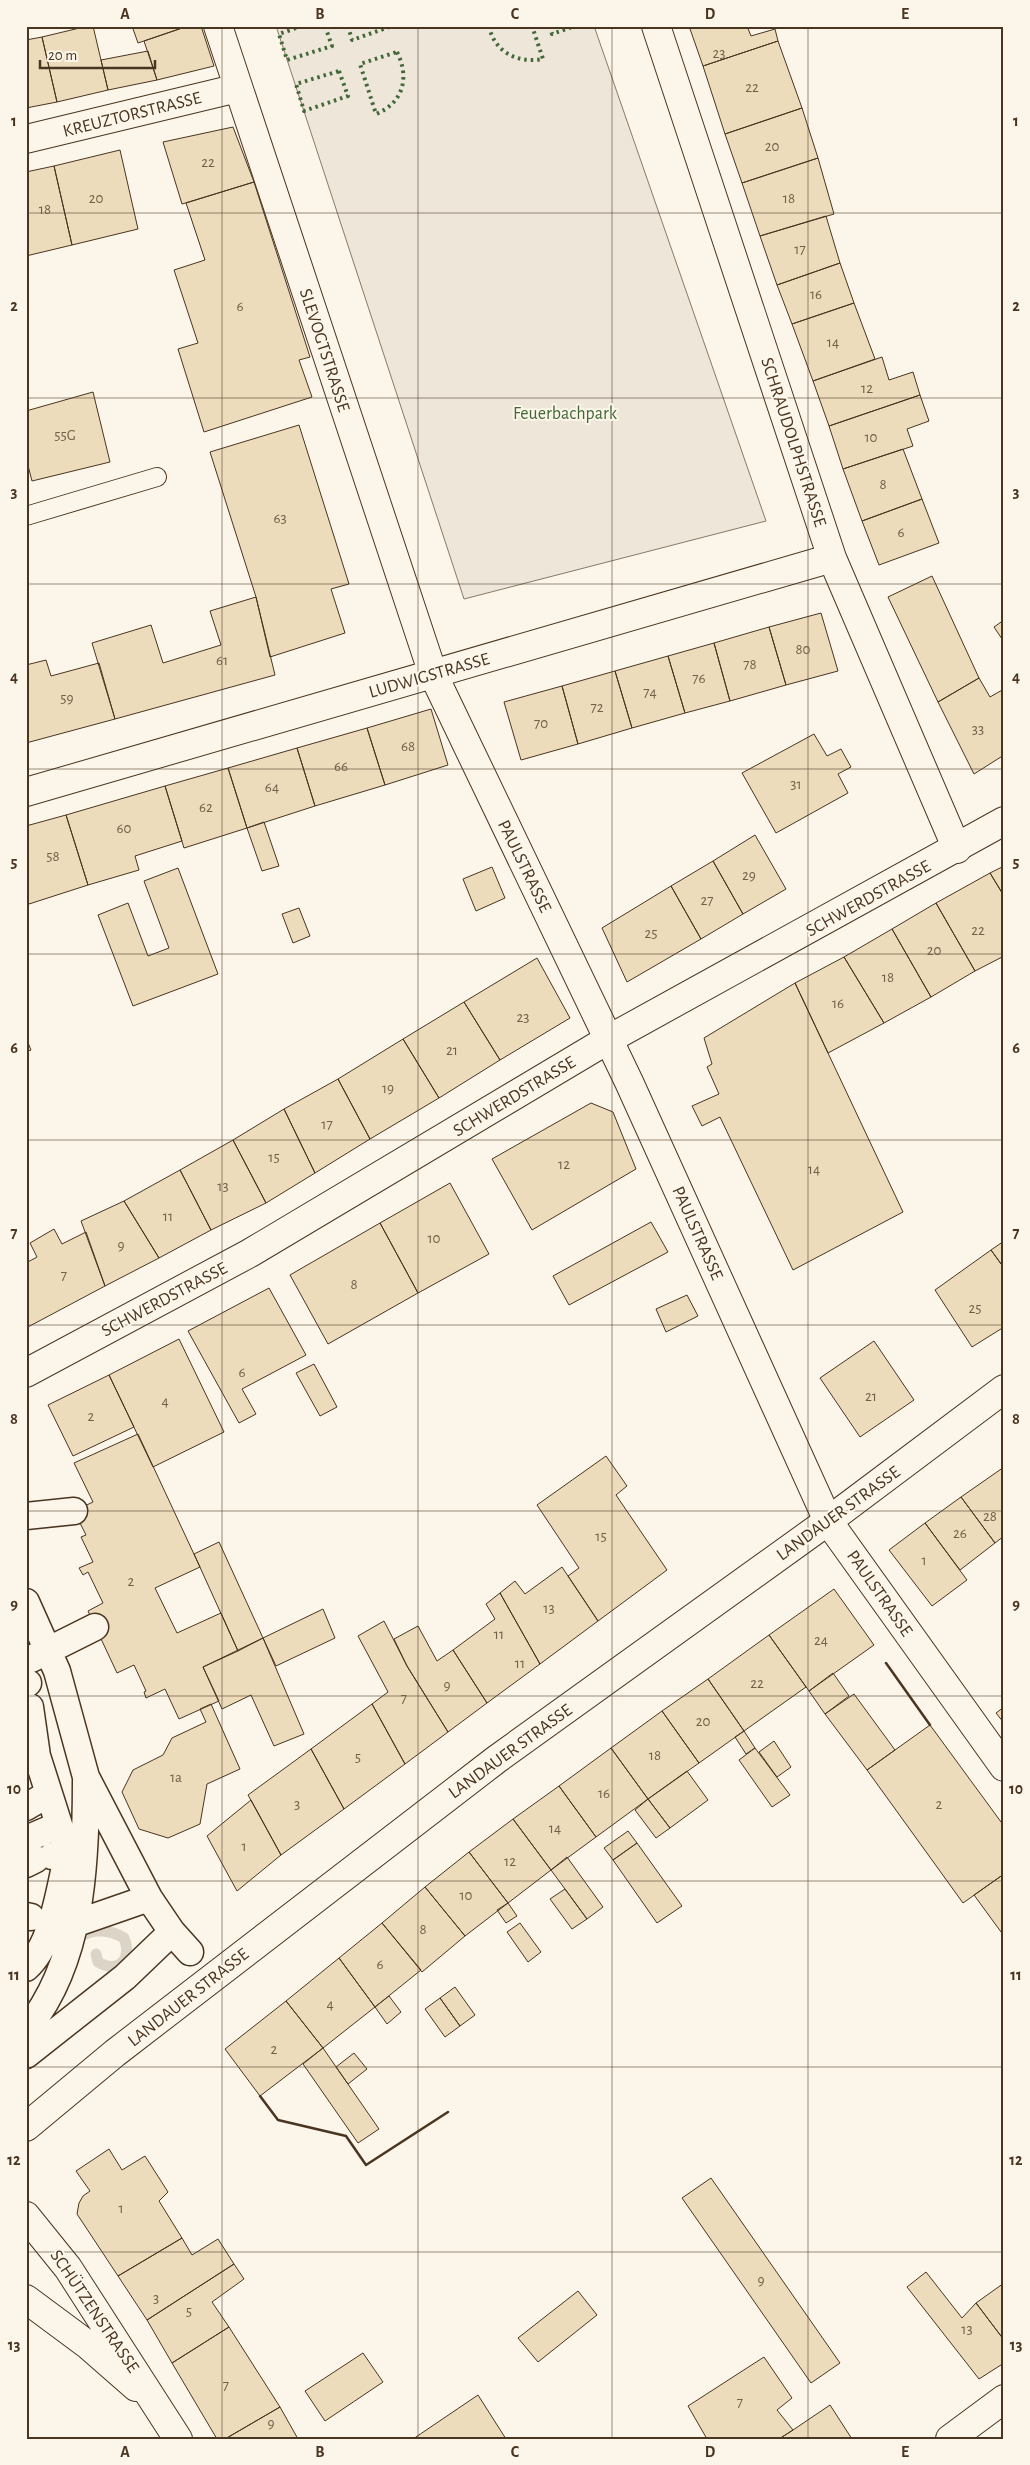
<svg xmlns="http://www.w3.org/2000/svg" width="1030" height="2465" viewBox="0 0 1030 2465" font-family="'Alegreya Sans',sans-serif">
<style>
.green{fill:#ede6d9;stroke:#887966}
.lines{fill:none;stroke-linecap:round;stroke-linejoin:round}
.stream{stroke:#dcd4c6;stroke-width:11}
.building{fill:#ecdcbc;stroke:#4a3520}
.service-casing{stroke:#4a3520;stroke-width:20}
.pedestrian-casing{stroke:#4a3520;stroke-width:29}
.minor-casing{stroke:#4a3520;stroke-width:30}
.tertiary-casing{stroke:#4a3520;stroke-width:30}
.secondary-casing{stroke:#4a3520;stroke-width:30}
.service{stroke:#fbf6e9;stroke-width:18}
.pedestrian{stroke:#fbf6e9;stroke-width:26}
.minor{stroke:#fbf6e9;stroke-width:28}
.tertiary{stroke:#fbf6e9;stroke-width:28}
.secondary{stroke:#fbf6e9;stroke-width:28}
.hedge{stroke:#436837;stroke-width:4;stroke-dasharray:2.5 4;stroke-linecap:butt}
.wall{stroke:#4a3520;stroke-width:2.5}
.grid{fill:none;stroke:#4a3520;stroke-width:1;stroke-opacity:0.55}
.labels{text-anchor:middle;stroke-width:4;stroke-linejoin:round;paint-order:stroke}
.number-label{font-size:15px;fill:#725f47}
.street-label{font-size:18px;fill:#4a3520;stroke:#fbf6e9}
.park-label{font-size:18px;fill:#436837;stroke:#fbf6e9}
.neatline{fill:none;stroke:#4a3520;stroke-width:2}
.grid-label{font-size:16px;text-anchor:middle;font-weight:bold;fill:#4a3520}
</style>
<rect width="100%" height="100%" fill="#fbf6e9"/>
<!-- green -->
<path class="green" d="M276,26H594L766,521L464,599Z"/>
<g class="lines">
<!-- stream -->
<path class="stream" d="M81,1936C95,1928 111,1930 124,1938C133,1960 118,1974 98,1962L96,1954"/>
</g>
<!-- building -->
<path class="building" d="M88,26H93L108,90L57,102L42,37Z
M132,26H188L138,43Z
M188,26H201L214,66L157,80L144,41Z
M689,26H747L751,36L775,29L778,41L703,66Z
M42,37L57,102L26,108V40Z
M778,41L802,108L725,134L703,66Z
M148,51L157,80L108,90L101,60Z
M802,108L818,158L742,183L725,134Z
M233,127L254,182L182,204L163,142Z
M120,150L138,229L72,245L54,166Z
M818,158L834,214L760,236L742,183Z
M54,166L72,245L26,256V172Z
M254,182L310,357L299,360L312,397L204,432L178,349L198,343L174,270L205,260L186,203Z
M826,216L840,263L777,285L760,236Z
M840,263L854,303L792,324L777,285Z
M854,303L875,359L813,381L792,324Z
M882,357L889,380L913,372L920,395L829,426L813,381Z
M93,392L110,462L32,481L26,458V411Z
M920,395L929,421L907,429L913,446L843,469L829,426Z
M299,425L349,584L331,589L345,633L270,657L256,597L210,452Z
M903,449L922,499L862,521L843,469Z
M922,499L939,543L879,565L862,521Z
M932,576L979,678L938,702L888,597Z
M256,597L275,675L115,719L92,643L151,625L163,663L221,645L210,611Z
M821,613L838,671L786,685L769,627Z
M1004,620V642L994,627Z
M769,627L786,685L730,701L714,643Z
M714,643L730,701L685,713L668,656Z
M668,656L685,713L632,728L615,671Z
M46,660L51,676L99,663L115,719L26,743V665Z
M615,671L632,728L578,744L562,686Z
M979,678L990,697L1004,689V755L974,774L938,702Z
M562,686L578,744L521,760L504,702Z
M431,709L448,765L385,785L367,728Z
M367,728L385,785L315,806L297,748Z
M814,734L827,756L841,749L851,767L838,774L848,793L776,833L742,773Z
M297,748L315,806L247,828L228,768Z
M228,768L247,828L184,848L165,786Z
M165,786L182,841L135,856L139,870L88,885L66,815Z
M66,815L88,885L29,904L26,896V826Z
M264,822L279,866L262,871L247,828Z
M755,835L786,889L743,914L713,861Z
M713,861L743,914L701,939L671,886Z
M1004,866V896L990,873Z
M492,867L505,898L476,911L463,879Z
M178,868L218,974L133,1006L98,915L128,903L148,956L169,948L144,881Z
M990,873L1004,896V956L975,971L936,903Z
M671,886L701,939L627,982L602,928Z
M936,903L975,971L931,997L892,929Z
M299,908L310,936L293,943L282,914Z
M892,929L931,997L884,1023L844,957Z
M844,957L884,1023L828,1053L795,983Z
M537,958L570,1018L500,1060L464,1002Z
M795,983L903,1212L793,1270L720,1117L702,1126L692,1106L719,1094L707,1067L712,1064L704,1038Z
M464,1002L500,1060L439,1098L403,1039Z
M26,1038L31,1050L26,1052Z
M403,1039L439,1098L370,1139L338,1079Z
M338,1079L370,1139L315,1173L284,1109Z
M591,1103L613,1112L636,1169L532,1230L492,1159Z
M284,1109L315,1173L266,1203L233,1140Z
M233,1140L266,1203L211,1230L180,1170Z
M180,1170L211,1230L159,1258L124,1201Z
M450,1183L489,1254L418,1293L380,1223Z
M124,1201L159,1258L105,1286L81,1221Z
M651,1222L668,1252L569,1305L553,1276Z
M380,1223L418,1293L328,1344L290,1275Z
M54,1229L62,1244L86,1232L105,1286L26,1328V1263L37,1257L30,1243Z
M1004,1241V1268L991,1250Z
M991,1250L1004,1268V1327L972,1347L935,1290Z
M269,1288L306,1355L242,1389L256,1414L239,1423L188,1331Z
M687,1295L698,1316L666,1332L656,1309Z
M179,1339L224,1432L153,1467L109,1375Z
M874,1341L914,1400L860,1437L820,1378Z
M314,1364L337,1407L320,1416L296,1373Z
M109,1375L134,1427L73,1456L48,1405Z
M138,1434L200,1567L155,1588L177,1633L221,1613L238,1651L203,1667L219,1701L179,1719L165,1689L146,1698L144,1692L146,1691L134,1665L117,1673L88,1611L103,1603L88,1572L83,1575L79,1568L93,1562L81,1537L86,1535L74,1511L93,1502L74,1463Z
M606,1456L627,1486L616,1495L667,1570L598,1621L568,1576L579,1568L537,1505Z
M1004,1467V1536L995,1543L961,1497Z
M961,1497L995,1543L960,1570L925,1523Z
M925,1523L967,1580L932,1606L889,1550Z
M219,1542L263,1638L238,1651L194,1554Z
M562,1567L598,1621L540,1664L500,1593L515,1581L525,1594Z
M834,1589L874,1645L809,1691L769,1635Z
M500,1593L540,1664L487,1703L453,1650L495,1619L486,1604Z
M323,1609L335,1638L276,1666L263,1638Z
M384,1621L407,1666L448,1732L405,1764L372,1704L388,1692L358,1636Z
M418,1626L437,1661L453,1650L487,1703L448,1732L407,1666L394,1639Z
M769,1635L806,1687L744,1731L708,1679Z
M263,1638L304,1734L274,1746L251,1695L222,1709L203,1667Z
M833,1673L849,1696L825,1714L809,1691Z
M708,1679L744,1731L699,1763L662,1711Z
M854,1694L895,1750L867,1770L825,1714Z
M211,1704L240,1769L207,1784L200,1824L168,1838L139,1829L122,1792L133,1770L163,1755L172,1738L206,1722L200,1709Z
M372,1704L405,1764L344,1809L311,1749Z
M1004,1707V1723L996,1713Z
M662,1711L699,1763L648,1799L611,1748Z
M930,1725L1004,1826V1874L963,1903L867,1770Z
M744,1731L755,1748L746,1754L735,1737Z
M774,1741L791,1767L777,1777L759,1752Z
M611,1748L648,1799L596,1837L559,1786Z
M755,1748L790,1795L772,1807L739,1760Z
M311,1749L344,1809L281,1855L248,1795Z
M687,1771L708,1800L670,1828L648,1799Z
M559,1786L596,1837L551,1870L513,1819Z
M648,1799L670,1828L656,1838L635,1810Z
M251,1800L281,1855L237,1891L207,1836Z
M513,1819L551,1870L508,1903L469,1852Z
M628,1831L637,1843L613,1860L604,1848Z
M637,1843L682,1906L657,1923L613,1860Z
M469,1852L508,1903L465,1936L425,1887Z
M567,1857L603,1907L587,1919L551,1870Z
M1004,1874V1936L974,1895Z
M425,1887L465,1936L422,1972L382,1923Z
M565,1889L587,1919L572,1929L550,1899Z
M508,1903L517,1916L506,1923L497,1910Z
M382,1923L421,1970L375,2007L339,1958Z
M520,1923L541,1952L528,1962L507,1932Z
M339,1958L375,2007L323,2048L286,2001Z
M455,1987L475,2015L460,2026L440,1998Z
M389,1996L401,2012L387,2024L375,2007Z
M440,1998L460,2026L445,2037L425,2009Z
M286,2001L323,2048L260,2096L225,2049Z
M323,2048L379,2129L358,2143L303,2064Z
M354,2053L367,2069L348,2084L336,2067Z
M109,2149L122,2170L145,2156L168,2192L159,2201L182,2238L118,2276L77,2214L79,2203L83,2196L90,2191L76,2171Z
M711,2178L840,2363L811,2383L682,2198Z
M182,2238L192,2255L218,2239L234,2264L147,2320L118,2276Z
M234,2264L244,2279L212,2302L229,2327L172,2363L147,2320Z
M926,2272L962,2318L976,2303L1004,2340V2363L979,2379L907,2287Z
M1004,2283V2340L976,2303Z
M578,2291L597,2315L538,2362L518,2338Z
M229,2327L280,2407L225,2439H217L172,2363Z
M363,2353L383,2382L325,2421L305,2391Z
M764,2357L792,2398L777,2410L793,2430L779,2439H707L688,2406Z
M478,2395L506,2439H413Z
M830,2405L852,2439H779L793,2430Z
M280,2407L298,2439H225Z"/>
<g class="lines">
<!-- service casing -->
<g class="service-casing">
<path id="service" d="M26,516L157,477"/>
</g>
<!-- pedestrian casing -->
<g class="pedestrian-casing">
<path id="pedestrian" d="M26,1516L74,1511
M26,1602L57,1671L86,1777L149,1898L172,1932L190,1952
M31,1659L95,1627
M26,1683H28
M30,1707L37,1756L68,1853L52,1856
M26,1807L48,1794
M31,1837L59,1825
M26,1864L36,1859
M26,1916L31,1917
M64,1922L74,1924L149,1898
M26,1968C53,1945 60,1886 68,1853L76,1848
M26,2030C82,1963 86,1864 86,1781
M26,2055L125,1977L172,1932"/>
</g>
<!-- minor casing -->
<g class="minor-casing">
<path id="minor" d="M218,26L433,674L629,1082L828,1521L1004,1767
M656,26L832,558L957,849
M26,139L238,88
M26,792L832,558
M950,2439L1004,2399"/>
</g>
<!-- tertiary casing -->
<g class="tertiary-casing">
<path id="tertiary" d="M26,1373L250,1253L609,1039L1004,821"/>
</g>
<!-- secondary casing -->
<g class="secondary-casing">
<path id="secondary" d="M26,2127L115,2053L497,1759L828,1521L1004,1389
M26,2216L68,2268L178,2439
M26,2299L88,2345L136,2387"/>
</g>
<!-- service -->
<use href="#service" class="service"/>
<!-- pedestrian -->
<use href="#pedestrian" class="pedestrian"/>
<!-- minor -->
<use href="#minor" class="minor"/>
<!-- tertiary -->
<use href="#tertiary" class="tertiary"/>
<!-- secondary -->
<use href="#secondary" class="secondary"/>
<!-- hedge -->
<path class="hedge" d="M302,26L279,34L287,60L332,46L325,26
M348,26L352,40L392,26
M489,26C494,52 518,64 543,59L532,26
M550,26L552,34L575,26
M397,52C410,78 403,103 376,114L360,64Z
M339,71L348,96L304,111L296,84Z"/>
<!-- wall -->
<path class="wall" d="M886,1663L930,1725
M260,2096L278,2120L346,2136L366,2165L448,2112"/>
</g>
<!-- grid -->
<path class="grid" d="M222,26V2439M418,26V2439M612,26V2439M808,26V2439M26,213H1004M26,398H1004M26,584H1004M26,769H1004M26,954H1004M26,1140H1004M26,1325H1004M26,1511H1004M26,1696H1004M26,1881H1004M26,2067H1004M26,2252H1004"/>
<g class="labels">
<!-- number labels -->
<g class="number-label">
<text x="719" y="58">23</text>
<text x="752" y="92">22</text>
<text x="772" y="151">20</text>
<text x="208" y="167">22</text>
<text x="96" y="203">20</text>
<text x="789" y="203">18</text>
<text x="45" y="214">18</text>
<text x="800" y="254">17</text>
<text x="816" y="299">16</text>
<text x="240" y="311">6</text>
<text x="833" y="347">14</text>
<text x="867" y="393">12</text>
<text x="65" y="440">55G</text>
<text x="871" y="442">10</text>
<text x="883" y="489">8</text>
<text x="280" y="523">63</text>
<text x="901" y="537">6</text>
<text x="803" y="654">80</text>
<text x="222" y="665">61</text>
<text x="750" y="669">78</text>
<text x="699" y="683">76</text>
<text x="650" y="697">74</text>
<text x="67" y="703">59</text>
<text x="597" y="712">72</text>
<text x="541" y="728">70</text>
<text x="978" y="734">33</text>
<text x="408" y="751">68</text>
<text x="341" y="771">66</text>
<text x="796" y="789">31</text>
<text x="272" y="792">64</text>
<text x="206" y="812">62</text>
<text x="124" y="833">60</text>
<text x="53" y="861">58</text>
<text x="749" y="880">29</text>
<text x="707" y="905">27</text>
<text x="978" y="935">22</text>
<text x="651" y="938">25</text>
<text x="934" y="955">20</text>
<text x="888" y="982">18</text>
<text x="838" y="1008">16</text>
<text x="523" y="1022">23</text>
<text x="452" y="1055">21</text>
<text x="388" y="1093">19</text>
<text x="327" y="1129">17</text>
<text x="274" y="1162">15</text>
<text x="564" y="1169">12</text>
<text x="814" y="1174">14</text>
<text x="223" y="1191">13</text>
<text x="168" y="1221">11</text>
<text x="434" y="1243">10</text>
<text x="121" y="1250">9</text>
<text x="64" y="1280">7</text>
<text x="354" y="1289">8</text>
<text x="975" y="1313">25</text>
<text x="242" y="1377">6</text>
<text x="871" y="1401">21</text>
<text x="165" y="1406">4</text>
<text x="91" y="1421">2</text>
<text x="990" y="1521">28</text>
<text x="960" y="1538">26</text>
<text x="601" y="1541">15</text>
<text x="924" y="1565">1</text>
<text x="131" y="1586">2</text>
<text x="549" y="1613">13</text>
<text x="499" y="1639">11</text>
<text x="821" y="1645">24</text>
<text x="520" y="1668">11</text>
<text x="757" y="1688">22</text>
<text x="447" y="1690">9</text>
<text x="404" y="1703">7</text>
<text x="703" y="1726">20</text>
<text x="655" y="1760">18</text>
<text x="358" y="1762">5</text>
<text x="176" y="1782">1a</text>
<text x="604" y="1798">16</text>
<text x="297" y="1809">3</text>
<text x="939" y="1809">2</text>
<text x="555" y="1833">14</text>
<text x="244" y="1851">1</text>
<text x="510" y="1866">12</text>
<text x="466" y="1900">10</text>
<text x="423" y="1934">8</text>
<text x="380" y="1969">6</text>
<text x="330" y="2009">4</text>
<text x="274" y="2054">2</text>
<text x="121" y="2213">1</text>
<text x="761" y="2285">9</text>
<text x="156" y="2303">3</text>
<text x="189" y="2316">5</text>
<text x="967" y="2334">13</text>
<text x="226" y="2390">7</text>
<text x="740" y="2407">7</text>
<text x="271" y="2428">9</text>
</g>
<!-- street labels -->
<g class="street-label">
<text transform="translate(132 114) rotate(-14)" y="6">KREUZTORSTRASSE</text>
<text transform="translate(325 350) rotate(72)" y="6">SLEVOGTSTRASSE</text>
<text transform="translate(794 442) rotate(72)" y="6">SCHRAUDOLPHSTRASSE</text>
<text transform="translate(429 675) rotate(-16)" y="6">LUDWIGSTRASSE</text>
<text transform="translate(525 866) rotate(64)" y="6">PAULSTRASSE</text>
<text transform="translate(868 898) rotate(-29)" y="6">SCHWERDSTRASSE</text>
<text transform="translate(514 1096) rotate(-31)" y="6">SCHWERDSTRASSE</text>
<text transform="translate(698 1233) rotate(66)" y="6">PAULSTRASSE</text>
<text transform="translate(164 1299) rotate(-28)" y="6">SCHWERDSTRASSE</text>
<text transform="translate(838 1513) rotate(-36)" y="6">LANDAUER STRASSE</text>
<text transform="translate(880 1593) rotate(55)" y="6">PAULSTRASSE</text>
<text transform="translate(510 1751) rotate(-36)" y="6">LANDAUER STRASSE</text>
<text transform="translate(188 1997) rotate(-38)" y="6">LANDAUER STRASSE</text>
<text transform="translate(95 2311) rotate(56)" y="6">SCHÜTZENSTRASSE</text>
</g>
<!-- park labels -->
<g class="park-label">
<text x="565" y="419">Feuerbachpark</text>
</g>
</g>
<!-- border -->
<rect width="1030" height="2465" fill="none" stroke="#fbf6e9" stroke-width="55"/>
<!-- scale -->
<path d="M40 60v8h115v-8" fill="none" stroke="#4a3520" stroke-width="2.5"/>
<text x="48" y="60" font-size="15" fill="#4a3520" stroke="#fbf6e9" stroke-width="4" paint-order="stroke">20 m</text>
<rect x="28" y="28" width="974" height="2410" class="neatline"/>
<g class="grid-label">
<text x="125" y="19">A</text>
<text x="320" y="19">B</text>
<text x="515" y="19">C</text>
<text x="710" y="19">D</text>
<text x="905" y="19">E</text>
<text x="14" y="126">1</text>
<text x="1016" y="126">1</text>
<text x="14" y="311">2</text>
<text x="1016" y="311">2</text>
<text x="14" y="497">3</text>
<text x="1016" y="497">3</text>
<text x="14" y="682">4</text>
<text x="1016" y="682">4</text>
<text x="14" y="867">5</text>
<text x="1016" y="867">5</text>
<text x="14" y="1053">6</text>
<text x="1016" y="1053">6</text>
<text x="14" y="1238">7</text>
<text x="1016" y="1238">7</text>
<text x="14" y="1424">8</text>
<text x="1016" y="1424">8</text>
<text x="14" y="1609">9</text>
<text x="1016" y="1609">9</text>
<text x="14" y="1794">10</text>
<text x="1016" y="1794">10</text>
<text x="14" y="1980">11</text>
<text x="1016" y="1980">11</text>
<text x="14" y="2165">12</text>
<text x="1016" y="2165">12</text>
<text x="14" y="2350">13</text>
<text x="1016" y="2350">13</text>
<text x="125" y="2457">A</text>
<text x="320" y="2457">B</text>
<text x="515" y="2457">C</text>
<text x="710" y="2457">D</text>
<text x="905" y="2457">E</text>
</g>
</svg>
